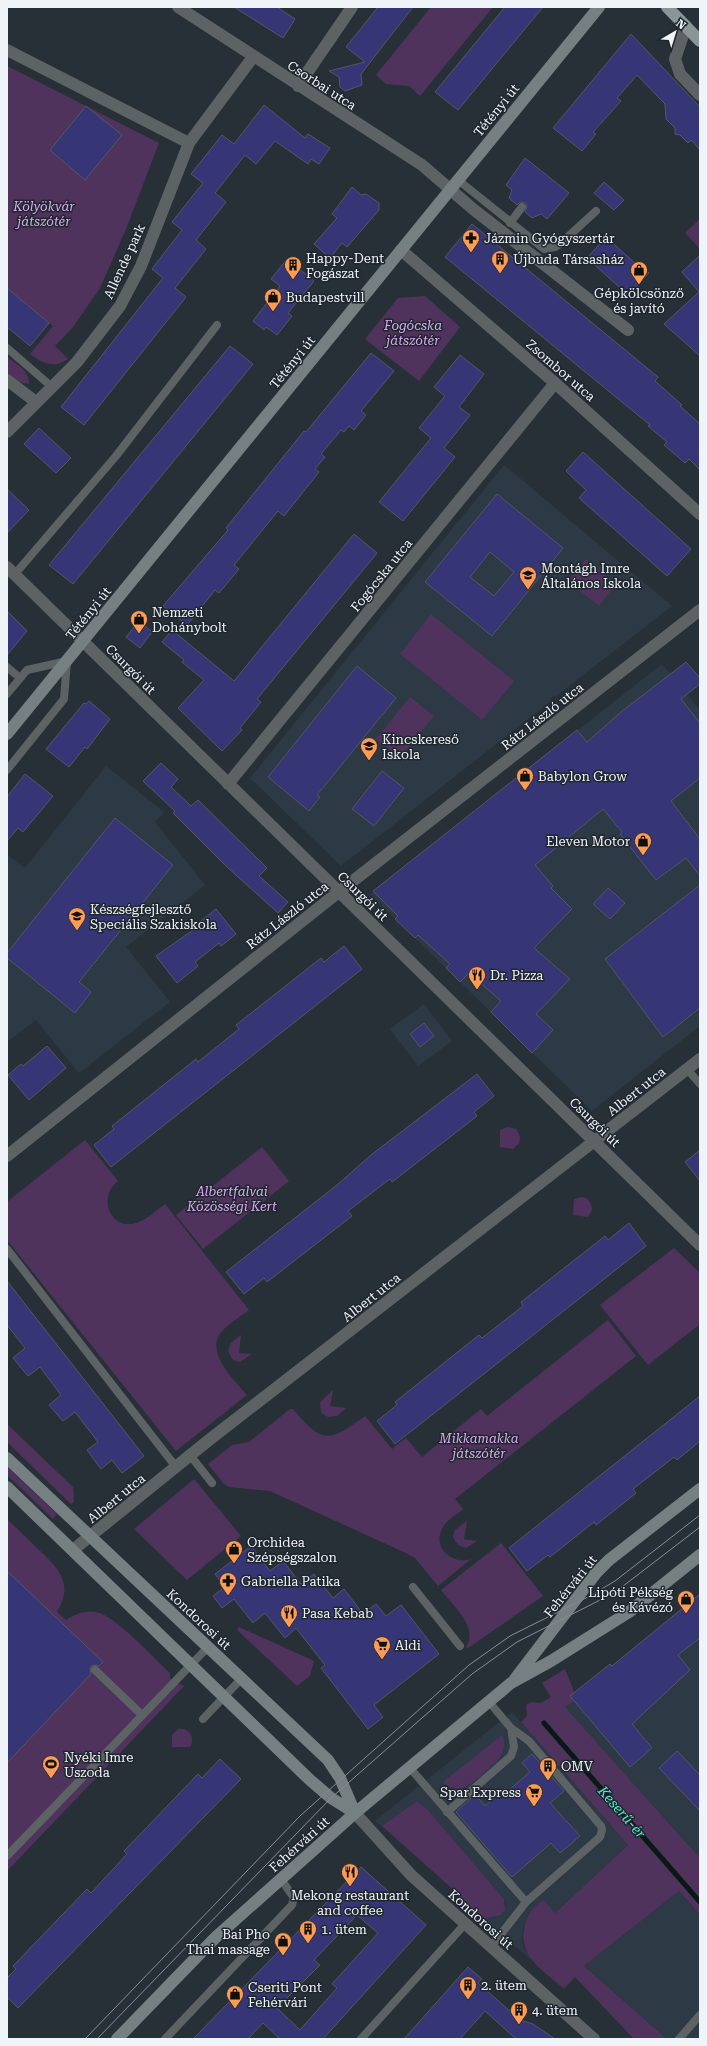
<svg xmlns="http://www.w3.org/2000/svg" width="707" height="2046" viewBox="0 0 707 2046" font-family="'Roboto Serif',serif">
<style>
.built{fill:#2d3945;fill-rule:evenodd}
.green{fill:#4f335d}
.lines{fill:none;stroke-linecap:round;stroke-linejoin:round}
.stream{stroke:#0b1916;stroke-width:5}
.building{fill:#363677;stroke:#555660;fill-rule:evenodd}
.lane{stroke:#5d6264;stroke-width:8}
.street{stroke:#5d6264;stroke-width:12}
.secondary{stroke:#767f81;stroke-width:12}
.primary{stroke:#899597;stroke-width:12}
.tram{stroke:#868d93;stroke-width:1}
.labels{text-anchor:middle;stroke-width:3;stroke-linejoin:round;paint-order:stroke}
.street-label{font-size:13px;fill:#eff4f9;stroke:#1f262d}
.park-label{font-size:13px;font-style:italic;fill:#dbacf4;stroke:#1f262d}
.poi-label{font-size:13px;fill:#eff4f9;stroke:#1f262d;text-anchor:start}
.water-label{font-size:14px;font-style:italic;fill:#4dedcf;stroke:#1f262d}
</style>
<rect width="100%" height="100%" fill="#283037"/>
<!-- built -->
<path class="built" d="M504,465L672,606L555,697L553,696L550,699L551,701L341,866L250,778Z
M662,664L700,710V1026L592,1111L370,894Z
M106,766L164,812L155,822L205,885L126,947L170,1002L79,1073L36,1020L7,1042V854L25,868Z
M424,1004L452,1041L418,1066L390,1029Z
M700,1594V1858L565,1707L574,1701L571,1696L610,1664L612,1665Z
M512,1712L628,1845L555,1913L544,1900L528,1914L523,1929L522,1941L524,1948L533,1961L479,1917L485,1918L503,1912L506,1905L504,1899L422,1804L417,1801L382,1826L375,1821ZM504,1740L503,1750L469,1785L462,1788Z
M679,1891L700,1915V2039H667L584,1966Z"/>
<!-- green -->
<path class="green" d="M431,7H493L420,96L409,86L386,84L376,75Z
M7,66L159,143L126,229L100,288L73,327L55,346L68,359C54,369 42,363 30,354L53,326L10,291L7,295Z
M700,219V249L685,233Z
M425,296L460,327L419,381L365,339L398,298Z
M7,357C16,364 30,371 29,384L17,382L7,374Z
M586,559L616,584L599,606L568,581Z
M431,614L514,681L482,720L400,654Z
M410,697L434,716L400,758L376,739Z
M508,1127L516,1129L520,1137L519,1143L513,1149L500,1147V1130Z
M85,1140L118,1181C97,1197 110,1231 136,1223C147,1220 156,1210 165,1204L249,1310C241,1316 231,1322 224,1329C202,1350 233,1378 247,1395L176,1451L7,1240V1202Z
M262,1147L289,1181L203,1249L176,1215Z
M581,1197C588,1197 592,1203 592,1210L588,1217L573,1215L574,1199Z
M674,1248L700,1273V1324L648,1365L600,1305Z
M608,1320L636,1356L455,1499L463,1509C456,1515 445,1521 442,1529C432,1548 453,1565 471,1559L438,1586L415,1558L408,1554L270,1491L229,1487L224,1484L208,1464L232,1445L249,1442L290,1409H293C323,1444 328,1443 365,1416L392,1449L406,1438L422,1457L481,1409L487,1416Z
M241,1335L239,1353L252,1354L240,1362L233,1360L228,1351L231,1343Z
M333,1390L330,1406L346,1408L337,1416L328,1417L321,1413L320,1402Z
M7,1424L73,1487L74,1502L71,1504L7,1442Z
M7,1467L57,1514L53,1519L7,1475Z
M194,1479L241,1536L187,1580L134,1529Z
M7,1519C17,1529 28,1539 38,1549C59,1569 74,1583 57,1612L66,1620C75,1614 85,1610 96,1612C115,1615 154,1659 170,1673V1678L177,1684H180L184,1686L7,1871Z
M467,1521L464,1539L477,1541L466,1548L458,1545L453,1537L455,1530Z
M501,1543L543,1596L468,1648L466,1647C479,1627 453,1606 441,1590Z
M239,1627L314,1661L310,1676L297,1686L237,1630Z
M565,1669C569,1680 575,1690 575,1701L565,1707L700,1858V1915L679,1891L584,1966L667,2039H634L575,1977L564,1989C543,1970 516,1956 525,1924C527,1914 535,1905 544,1900L555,1913L628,1845L521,1722L527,1716L526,1705L531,1702L541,1703L551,1697L542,1683Z
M178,1729C189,1727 196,1738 190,1747H172V1735Z
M502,1735C505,1741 505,1749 501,1756C498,1761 492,1765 488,1769C476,1780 459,1799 443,1782Z
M417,1801L427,1809L504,1899L505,1909L501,1915L485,1918L471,1912L456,1892L382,1826Z"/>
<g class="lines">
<!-- stream -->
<path class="stream" d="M544,1723L700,1902"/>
</g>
<!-- building -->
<path class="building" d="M234,7H277L295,19L283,38Z
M378,7H413L361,74L362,85L345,91L340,87L339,77L329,71L365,62L346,47Z
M505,7H543L458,110L435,92Z
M631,34L700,107V150L691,140L688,143L680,135L675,134V128L666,119L665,104L637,75L617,98L621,101L593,132L596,134L582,151L553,128Z
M264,105L305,138L308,134L330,148L319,164L311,159L308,164L275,141L256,164L245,155L215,193L226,202L196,240L206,249L175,288L186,297L84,425L61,407L163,278L152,269L182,230L172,222L203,183L191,174L222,135L234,144Z
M86,106L122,135L85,180L50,150Z
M525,158L569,193L547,219L541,214L532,218L525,212L527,207L526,203L520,202L517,205L509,198L512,190L506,185Z
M604,182L624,200L614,210L594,193Z
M352,187L361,195L366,194L379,203V210L347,247L342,243L330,258L314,244L337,218L332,214Z
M472,224L658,377L655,381L682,405L680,406L700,424V470L689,459L685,463L664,445L667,442L648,426L650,425L445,257Z
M606,237L637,265L638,263L649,273L628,295L587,258Z
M700,255V356L664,324L699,292L682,272Z
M287,259L314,281L288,313L292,316L277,335L266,327L264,330L253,321L280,286L271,279Z
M7,288L49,323L30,346L7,327Z
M230,346L253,364L73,584L49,565Z
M371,353L394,371L361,411L366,415L354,430L349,426L344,432L341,430L321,454L325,457L315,469L319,472L284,516L278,511L234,565L239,569L219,593L215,590L187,625L163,606L228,530L226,528L304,431L306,432Z
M460,355L484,374L459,407L470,415L444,448L455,457L403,521L379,502L431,438L419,428L445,396L434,387Z
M39,428L71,458L56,473L24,444Z
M583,452L691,549L667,576L579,498L586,490L566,471Z
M7,489L29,510L7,533Z
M497,494L563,548L492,636L425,582ZM490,552L514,572L494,596L470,577Z
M354,534L377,553L257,699L261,702L240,728L242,730L222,751L178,708L204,680L182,662L184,660L162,642L172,630L234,681Z
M7,611L27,631L7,655Z
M139,621L152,632L140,648L126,637Z
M686,662L700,678V684L681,699L700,723V778L671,801L700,839V876L686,858L656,880L620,834L622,832L603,809L535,865L553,886L551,888L572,909L534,948L570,979L536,1014L553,1030L532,1053L491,1012L501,1001L469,973L460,982L446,968L450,964L418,935L415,938L395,919L398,916L373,891L577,730L587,742L621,712Z
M357,666L396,698L317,795L320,797L309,811L268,777Z
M89,701L110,719L87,749L85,747L69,767L46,749L84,703L86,704Z
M161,763L178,779L171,787L191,806L198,800L267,868L259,876L288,902L278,913L226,866L173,813L175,811L143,781Z
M382,771L404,788L374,826L352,809Z
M25,774L53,796L23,832L18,828L7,841V797Z
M115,818L173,865L79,982L91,992L75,1013L7,958V953Z
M700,885V1008L663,1037L605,959Z
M608,888L625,903L610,919L593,904Z
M216,909L236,934L221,946L219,943L195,962L198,966L177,983L156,956L203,923L201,921Z
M344,946L362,969L111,1167L94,1145L114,1129L112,1126L196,1059L198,1062L239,1029L236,1025L321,958L324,962Z
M424,1023L434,1036L420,1047L410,1034Z
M47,1046L66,1068L29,1100L8,1075L21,1064L23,1066Z
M477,1074L494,1096L474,1112L477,1116L392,1182L390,1179L348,1211L352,1216L267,1282L264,1278L244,1294L226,1272L337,1185L371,1155Z
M700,1150V1181L685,1162Z
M629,1223L646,1246L395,1444L377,1421L397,1405L395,1402L479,1335L482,1338L523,1306L521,1302L605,1236L608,1240Z
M7,1281L144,1456L122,1473L112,1460L101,1469L87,1450L98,1442L75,1412L63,1421L49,1405L61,1395L40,1367L28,1376L13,1358L25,1348L7,1325Z
M700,1396V1441L677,1460L674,1457L633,1489L636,1493L596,1525L594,1522L550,1557L548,1555L527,1571L509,1548Z
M251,1546L270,1571L283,1561L301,1584L314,1574L333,1598L344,1589L363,1614L376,1604L386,1616L401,1605L439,1654L374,1705L383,1717L368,1729L321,1668L325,1665L296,1628L285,1638L265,1613L253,1623L234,1599L222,1608L213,1596L225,1587L215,1574Z
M7,1571L103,1662L99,1666L96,1665L91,1666L90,1669L91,1674L7,1763Z
M700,1594V1638L678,1655L690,1670L632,1724L652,1748L630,1767L570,1696L610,1664L612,1666Z
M677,1751L700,1775V1811L659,1768Z
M532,1754L564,1791L550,1803L580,1836L560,1853L551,1843L512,1877L456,1812L475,1794L485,1806L505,1788L508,1791L530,1772L522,1763Z
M220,1759L241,1779L18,2008L7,1997V1978L16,1969L13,1966L87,1889L91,1893L127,1854L124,1851L198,1774L202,1778Z
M361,1867L426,1925L323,2039H280L263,2023L248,2039H193ZM357,1915L378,1933L332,1984L337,1988L300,2030L277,2008L320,1965L314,1960Z
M468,1967L482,1979L478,1983L520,2020L533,2024L555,2039H516L485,2011L460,2039H404Z"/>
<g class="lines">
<!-- lane -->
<path class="lane" d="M458,180L544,249L555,247L560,244L596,211
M510,223L522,207
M7,348L52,387
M15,574L116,456L217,325
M7,667L20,678
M7,694L27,670L67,661L64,699L7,770
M687,1069L700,1084
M7,1249L176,1467
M190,1455L212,1483
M413,1587L460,1646
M95,1670L142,1715
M489,1702L511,1728L529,1741L601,1826L602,1830L600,1837L526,1902
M203,1719L242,1678
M410,1768L526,1902L491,1947
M447,1812L511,1756L514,1747L511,1728
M7,1856L209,1646
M165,2039L292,1905L294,1898L281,1879
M361,2039L465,1924
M679,2039L700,2015"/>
<!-- street -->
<path class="street" d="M178,7L422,165L473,209L628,330
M686,26L675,59L680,74L700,95
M7,50L189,143
M298,86L352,7
M401,250L555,383L700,514
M7,380L36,402
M7,432L77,362L120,306L141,266L189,143L253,57
M7,567L700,1245
M228,784L555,383
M7,1156L326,902L700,610
M73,1550L209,1440L700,1059
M355,1813L411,1875L594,2039"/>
<!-- secondary -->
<path class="secondary" d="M7,734L599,7
M7,1458L328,1760L340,1778L355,1813
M7,1487L310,1780L331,1798L355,1813
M515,1679L596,1573L609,1560L700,1489
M117,2039L216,1937L355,1813L511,1683L551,1661L629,1612L700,1555"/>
<!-- primary -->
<path class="primary" d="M667,7L700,41"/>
<!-- tram -->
<path class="tram" d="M85,2039L300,1816L469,1665L510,1636L588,1597L615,1581L700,1515
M97,2039L331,1798L472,1674L517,1642L614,1593L700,1527"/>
</g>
<!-- icons -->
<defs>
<g id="pharmacy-pin" transform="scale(0.9)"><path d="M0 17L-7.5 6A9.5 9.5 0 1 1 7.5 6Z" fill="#fd9d55" stroke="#1f262d"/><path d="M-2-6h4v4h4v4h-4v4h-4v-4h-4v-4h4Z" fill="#111"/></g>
<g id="building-pin" transform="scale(0.9)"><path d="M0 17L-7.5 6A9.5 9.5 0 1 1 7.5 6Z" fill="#fd9d55" stroke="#1f262d"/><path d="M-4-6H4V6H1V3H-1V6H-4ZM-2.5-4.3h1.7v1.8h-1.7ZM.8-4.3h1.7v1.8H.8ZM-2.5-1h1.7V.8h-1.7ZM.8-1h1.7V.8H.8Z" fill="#111"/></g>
<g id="shop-pin" transform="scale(0.9)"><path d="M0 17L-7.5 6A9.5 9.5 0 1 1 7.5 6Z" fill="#fd9d55" stroke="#1f262d"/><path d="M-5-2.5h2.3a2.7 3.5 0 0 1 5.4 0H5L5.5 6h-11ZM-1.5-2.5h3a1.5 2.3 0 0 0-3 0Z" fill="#111"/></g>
<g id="school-pin" transform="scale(0.9)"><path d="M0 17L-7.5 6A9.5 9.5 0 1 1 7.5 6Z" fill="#fd9d55" stroke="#1f262d"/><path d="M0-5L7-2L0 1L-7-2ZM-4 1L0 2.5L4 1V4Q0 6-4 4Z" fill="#111"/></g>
<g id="restaurant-pin" transform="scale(0.9)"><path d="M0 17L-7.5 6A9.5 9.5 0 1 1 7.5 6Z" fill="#fd9d55" stroke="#1f262d"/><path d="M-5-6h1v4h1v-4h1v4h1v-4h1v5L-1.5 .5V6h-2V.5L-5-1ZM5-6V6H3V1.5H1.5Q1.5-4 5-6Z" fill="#111"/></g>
<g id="supermarket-pin" transform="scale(0.9)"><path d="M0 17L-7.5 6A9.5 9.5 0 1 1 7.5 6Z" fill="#fd9d55" stroke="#1f262d"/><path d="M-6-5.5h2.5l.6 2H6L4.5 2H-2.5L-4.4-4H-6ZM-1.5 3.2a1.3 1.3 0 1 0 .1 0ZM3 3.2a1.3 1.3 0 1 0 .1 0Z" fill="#111"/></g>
<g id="stadium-pin" transform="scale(0.9)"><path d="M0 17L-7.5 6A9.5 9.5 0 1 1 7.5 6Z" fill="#fd9d55" stroke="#1f262d"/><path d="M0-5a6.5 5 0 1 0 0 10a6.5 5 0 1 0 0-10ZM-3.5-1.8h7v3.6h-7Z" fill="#111"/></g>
</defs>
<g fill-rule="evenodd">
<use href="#pharmacy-pin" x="471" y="238"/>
<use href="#building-pin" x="500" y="259"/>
<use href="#building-pin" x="293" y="265"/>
<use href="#shop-pin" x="639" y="270"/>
<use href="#shop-pin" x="273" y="297"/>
<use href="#school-pin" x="528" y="575"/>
<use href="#shop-pin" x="139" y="619"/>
<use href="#school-pin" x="369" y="746"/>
<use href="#shop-pin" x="525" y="776"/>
<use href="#shop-pin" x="643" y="841"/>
<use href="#school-pin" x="77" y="916"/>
<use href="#restaurant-pin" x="477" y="975"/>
<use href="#shop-pin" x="234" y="1549"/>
<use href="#pharmacy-pin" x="228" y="1581"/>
<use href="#shop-pin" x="686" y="1599"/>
<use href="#restaurant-pin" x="289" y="1613"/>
<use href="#supermarket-pin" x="382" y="1645"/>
<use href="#stadium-pin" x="51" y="1764"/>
<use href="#building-pin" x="548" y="1766"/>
<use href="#supermarket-pin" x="534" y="1792"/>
<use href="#restaurant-pin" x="350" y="1872"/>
<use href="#building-pin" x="308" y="1929"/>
<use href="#shop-pin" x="283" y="1941"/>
<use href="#building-pin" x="468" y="1985"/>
<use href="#shop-pin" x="235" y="1994"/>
<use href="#building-pin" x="519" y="2010"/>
</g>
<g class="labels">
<!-- street labels -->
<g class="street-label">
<text transform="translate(322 85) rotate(33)" y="5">Csorbai utca</text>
<text transform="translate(496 110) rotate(-51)" y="5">Tétényi út</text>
<text transform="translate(124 261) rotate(-65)" y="5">Allende park</text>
<text transform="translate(292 362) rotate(-51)" y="5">Tétényi út</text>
<text transform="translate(561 370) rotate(41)" y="5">Zsombor utca</text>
<text transform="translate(381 575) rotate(-51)" y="5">Fogócska utca</text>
<text transform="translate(88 613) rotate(-51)" y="5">Tétényi út</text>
<text transform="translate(131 669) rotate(45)" y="5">Csurgói út</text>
<text transform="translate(542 716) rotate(-38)" y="5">Rátz László utca</text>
<text transform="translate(363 896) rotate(44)" y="5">Csurgói út</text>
<text transform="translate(287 915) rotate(-38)" y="5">Rátz László utca</text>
<text transform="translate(636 1091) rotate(-38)" y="5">Albert utca</text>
<text transform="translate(595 1122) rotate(44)" y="5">Csurgói út</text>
<text transform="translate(371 1297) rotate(-38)" y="5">Albert utca</text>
<text transform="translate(116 1498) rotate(-39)" y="5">Albert utca</text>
<text transform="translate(570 1586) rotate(-51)" y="5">Fehérvári út</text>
<text transform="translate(199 1619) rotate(43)" y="5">Kondorosi út</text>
<text transform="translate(299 1844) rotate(-42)" y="5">Fehérvári út</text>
<text transform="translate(481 1919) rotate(42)" y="5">Kondorosi út</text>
</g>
<!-- park labels -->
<g class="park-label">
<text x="44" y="211">Kölyökvár<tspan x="44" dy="15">játszótér</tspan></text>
<text x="413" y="330">Fogócska<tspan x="413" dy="15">játszótér</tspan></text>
<text x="232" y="1196">Albertfalvai<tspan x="232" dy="15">Közösségi Kert</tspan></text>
<text x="479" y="1443">Mikkamakka<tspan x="479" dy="15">játszótér</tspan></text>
</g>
<!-- poi labels -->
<g class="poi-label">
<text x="484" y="243">Jázmin Gyógyszertár</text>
<text x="306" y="263">Happy-Dent<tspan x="306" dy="15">Fogászat</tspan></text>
<text x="513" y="264">Újbuda Társasház</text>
<text x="639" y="298" text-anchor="middle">Gépkölcsönző<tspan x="639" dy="15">és javító</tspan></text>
<text x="286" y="302">Budapestvill</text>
<text x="541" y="573">Montágh Imre<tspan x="541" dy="15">Általános Iskola</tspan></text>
<text x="152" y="617">Nemzeti<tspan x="152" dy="15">Dohánybolt</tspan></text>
<text x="382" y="744">Kincskereső<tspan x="382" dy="15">Iskola</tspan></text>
<text x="538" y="781">Babylon Grow</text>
<text x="630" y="846" text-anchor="end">Eleven Motor</text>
<text x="90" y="914">Készségfejlesztő<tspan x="90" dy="15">Speciális Szakiskola</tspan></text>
<text x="490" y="980">Dr. Pizza</text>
<text x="247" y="1547">Orchidea<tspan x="247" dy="15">Szépségszalon</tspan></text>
<text x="241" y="1586">Gabriella Patika</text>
<text x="673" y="1597" text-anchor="end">Lipóti Pékség<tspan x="673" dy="15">és Kávézó</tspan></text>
<text x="302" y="1618">Pasa Kebab</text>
<text x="395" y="1650">Aldi</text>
<text x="64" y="1762">Nyéki Imre<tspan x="64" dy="15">Uszoda</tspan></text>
<text x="561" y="1771">OMV</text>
<text x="521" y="1797" text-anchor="end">Spar Express</text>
<text x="350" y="1900" text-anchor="middle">Mekong restaurant<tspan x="350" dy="15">and coffee</tspan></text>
<text x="321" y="1934">1. ütem</text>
<text x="270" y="1939" text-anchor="end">Bai Pho<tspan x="270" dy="15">Thai massage</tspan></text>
<text x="481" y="1990">2. ütem</text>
<text x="248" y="1992">Cseriti Pont<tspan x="248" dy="15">Fehérvári</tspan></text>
<text x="532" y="2015">4. ütem</text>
</g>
<!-- water labels -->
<g class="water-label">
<text transform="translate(622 1812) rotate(49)" y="5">Keserű-ér</text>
</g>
</g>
<!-- border -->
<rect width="707" height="2046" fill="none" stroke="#eff4f9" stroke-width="16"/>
<!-- north arrow -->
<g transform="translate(675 32) rotate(38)" stroke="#1f262d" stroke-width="3" paint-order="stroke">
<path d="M0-3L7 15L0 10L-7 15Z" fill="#eff4f9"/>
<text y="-6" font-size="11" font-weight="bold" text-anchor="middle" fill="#eff4f9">N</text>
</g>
</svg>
